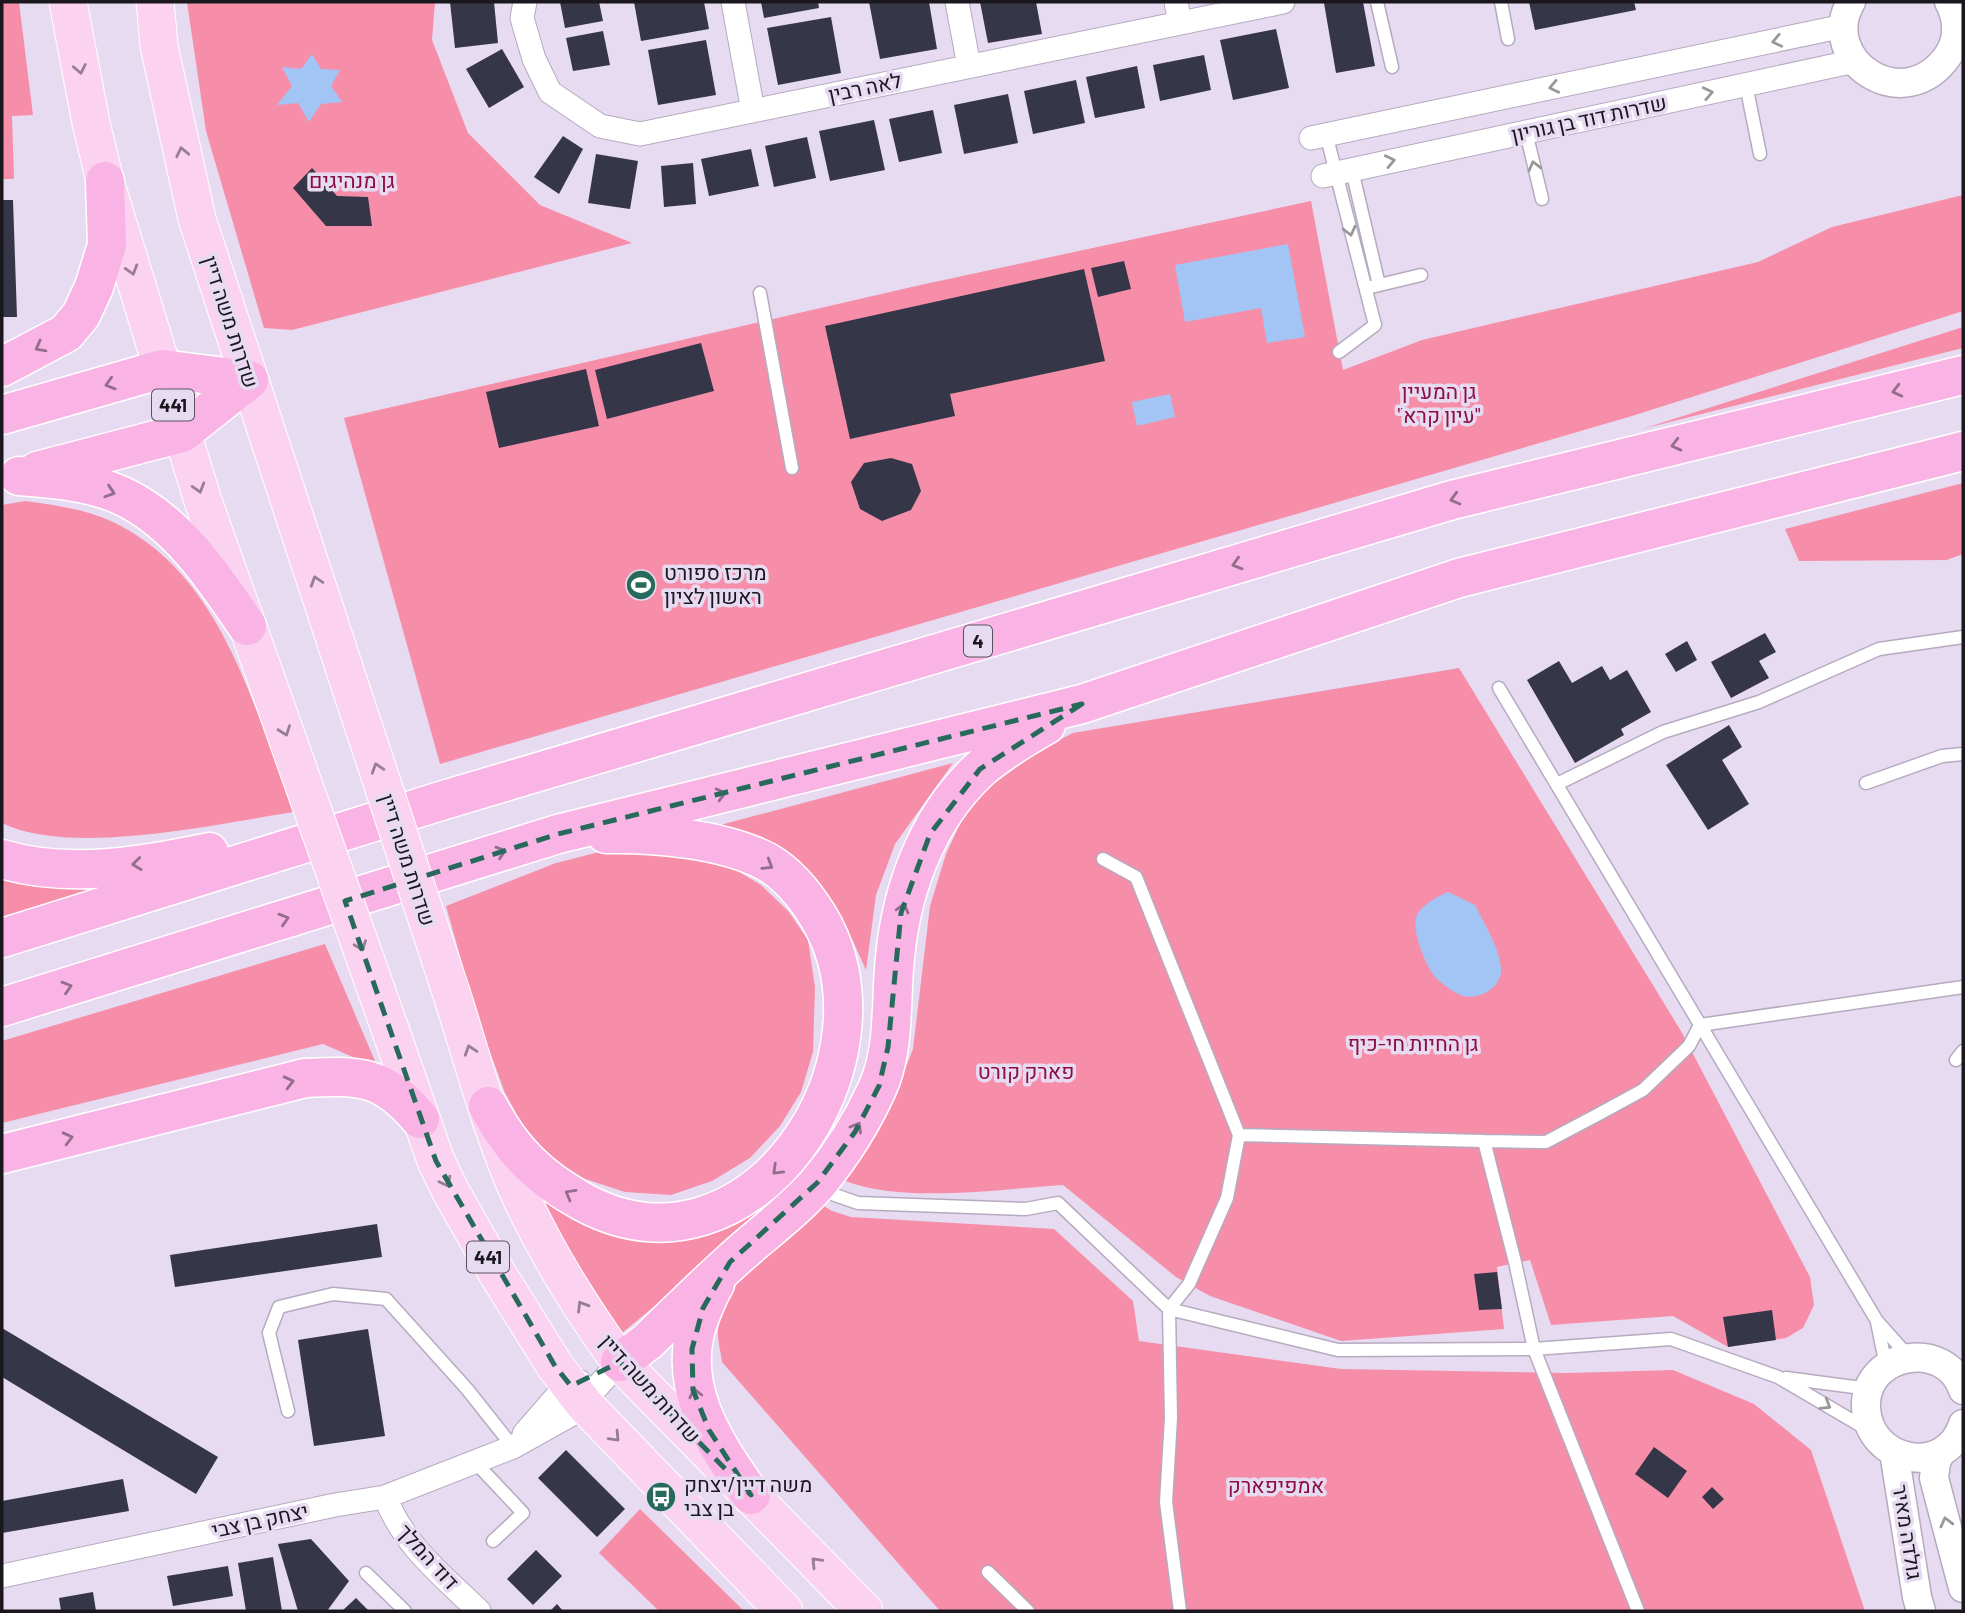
<svg xmlns="http://www.w3.org/2000/svg" width="1965" height="1613" viewBox="0 0 1965 1613" font-family="Barlow,Heebo,sans-serif">
<style>
.green{fill:#f78ea9}
.water{fill:#a2c5f5}
.building{fill:#353648}
.lines{fill:none;stroke-linecap:round;stroke-linejoin:round}
.service-casing{stroke:#b6aabf;stroke-width:15}
.minor-casing{stroke:#b6aabf;stroke-width:25}
.tertiary-casing{stroke:#b6aabf;stroke-width:31}
.primary-casing{stroke:#fff;stroke-width:39}
.motorway-casing{stroke:#fff;stroke-width:41}
.service{stroke:#fff;stroke-width:12}
.minor{stroke:#fff;stroke-width:23}
.tertiary{stroke:#fff;stroke-width:28}
.primary{stroke:#fbd2ef;stroke-width:37}
.motorway{stroke:#f9b4e5;stroke-width:38}
.primary-bridge-casing{stroke:#fff;stroke-width:39;stroke-linecap:butt}
.primary-bridge{stroke:#fbd2ef;stroke-width:37}
.oneway{stroke:#98979a}
.oneway2{stroke:#967e91}
.oneway3{stroke:#956d8c}
.marked{fill:none;stroke:#276a5c;stroke-width:5;stroke-dasharray:14 9;stroke-linejoin:round}
.labels{text-anchor:middle;stroke-width:7;stroke-linejoin:round;paint-order:stroke}
.shield{fill:#e7dbf1;stroke:#58525e;stroke-width:2}
.shield-label{font-size:19px;font-weight:bold;fill:#1b171f}
.street-label{font-size:21px;fill:#1b171f;stroke:#e7dbf1}
.park-label{font-size:21px;fill:#8c0d42;stroke:#e7dbf1}
.poi-label{font-size:21px;fill:#1b171f;stroke:#e7dbf1;text-anchor:start}
</style>
<rect width="100%" height="100%" fill="#e7dbf1"/>
<!-- green -->
<path class="green" d="M2,2H19L33,115L12,116L14,179H2Z
M187,2H435L432,40L468,133L540,205L632,243L292,330L264,328L206,131Z
M1963,195V311L1632,416L440,764L344,418L916,286L1311,201L1343,370L1422,340L1758,262L1832,227Z
M1963,327V348L1642,429Z
M1963,483V554L1947,560L1799,561L1785,529Z
M25,501C54,505 86,509 113,522C222,574 254,707 293,812C218,824 70,857 2,823V505Z
M1459,668L1681,1031L1810,1277L1814,1305L1803,1328L1786,1338L1728,1347L1673,1316L1551,1325L1530,1260L1497,1267L1504,1329L1341,1341L1210,1296L1176,1277L1063,1185C1000,1189 894,1205 839,1178L894,1097L913,1049L930,906L946,854L966,811L997,779L1025,757L1073,733Z
M953,763L895,844L876,895L866,970L853,941L817,879L770,848L709,828Z
M607,850L656,851L731,867L761,885L789,912L808,940L815,987L813,1052L801,1092L780,1126L750,1158L712,1181L671,1195L625,1192L585,1179L552,1159L522,1124L505,1093L477,1017L446,906L556,863Z
M2,880L100,890L2,921Z
M325,944L378,1068L323,1044L2,1123V1041Z
M537,1185L575,1214L744,1210L765,1215L622,1333L537,1200Z
M819,1203L832,1211L851,1217L1054,1229L1133,1301L1139,1341L1341,1369L1567,1373L1673,1370L1754,1404L1811,1450L1865,1611H940L722,1362C721,1352 717,1339 718,1330C727,1274 780,1239 819,1203Z
M640,1509L744,1611H659L599,1553Z"/>
<!-- water -->
<path class="water" d="M312,54L321,69L340,70L331,86L342,102L321,104L309,122L298,103L277,105L292,86L282,67L301,69Z
M1288,244L1305,337L1267,343L1261,308L1185,322L1175,265Z
M1170,394L1175,417L1137,426L1132,402Z
M1448,892L1475,905C1484,924 1500,948 1501,969C1502,987 1480,1000 1463,996C1456,994 1441,983 1436,978C1426,967 1412,932 1416,918C1420,905 1437,897 1448,892Z"/>
<!-- building -->
<path class="building" d="M450,2H494L498,43L455,48Z
M560,2H599L603,21L565,28Z
M634,2H704L709,29L641,41Z
M761,2H818L819,8L764,18Z
M869,2H929L937,49L880,59Z
M980,2H1036L1042,34L988,43Z
M1333,2H1363L1375,66L1336,73L1324,3Z
M1529,2H1634L1636,10L1535,30Z
M831,17L841,73L778,85L767,28Z
M1276,29L1289,88L1233,100L1220,40Z
M603,31L610,65L573,71L566,38Z
M706,40L716,95L658,105L648,50Z
M502,49L524,87L489,108L466,69Z
M1204,55L1211,90L1160,101L1153,65Z
M1137,66L1145,108L1095,118L1086,77Z
M1076,80L1085,123L1033,134L1024,91Z
M1008,94L1018,143L964,154L954,105Z
M933,110L942,153L899,162L889,119Z
M874,120L885,170L830,181L819,131Z
M563,136L583,149L559,194L534,177Z
M807,137L816,178L774,187L765,146Z
M751,149L759,186L709,196L701,159Z
M596,154L638,161L630,209L588,203Z
M693,163L696,204L664,207L661,166Z
M312,168L337,196L368,197L372,226H326L293,188Z
M2,200H13L17,317H2Z
M1124,261L1131,289L1098,297L1091,268Z
M1084,269L1105,361L950,394L955,416L850,439L825,326Z
M701,343L714,391L607,419L595,370Z
M586,369L599,426L499,448L486,392Z
M891,458L912,464L921,491L911,510L882,521L860,509L851,482L864,463Z
M1765,633L1776,652L1759,661L1769,678L1731,698L1711,662Z
M1687,641L1697,660L1676,672L1665,654Z
M1559,661L1572,683L1602,666L1610,680L1627,670L1651,712L1621,729L1624,735L1575,763L1527,680Z
M1729,725L1742,747L1722,760L1749,804L1708,830L1666,765Z
M377,1224L382,1257L175,1287L170,1255Z
M1497,1272L1502,1309L1479,1310L1474,1274Z
M1772,1310L1776,1340L1728,1347L1723,1317Z
M2,1328L218,1457L196,1494L2,1377Z
M368,1329L385,1436L314,1446L298,1340Z
M1654,1447L1687,1471L1668,1498L1635,1474Z
M566,1450L625,1509L597,1537L538,1478Z
M123,1479L129,1511L2,1533V1501Z
M1712,1487L1724,1499L1713,1509L1702,1497Z
M311,1539L349,1581L327,1611H298L278,1544Z
M536,1550L562,1576L533,1605L507,1579Z
M273,1557L282,1611H246L238,1563Z
M228,1566L233,1596L173,1606L167,1576Z
M93,1592L96,1611H61L59,1598Z
M356,1598L369,1611H342Z
M557,1604L563,1611H550Z"/>
<g class="lines">
<!-- service casing -->
<g class="service-casing">
<path id="service" d="M1377,2L1392,67
M1501,2L1508,39
M1746,85L1760,154
M1526,132L1542,199
M1326,134L1375,325L1339,352
M1352,170L1379,285
M1371,287L1421,275
M760,293L792,468
M1499,688L1877,1321L1909,1357
M1866,783L1942,756L1963,754
M1557,784L1663,732L1759,702L1879,649L1963,637
M1103,859L1136,877L1239,1135L1227,1198L1189,1284L1169,1309L1171,1418L1166,1502L1180,1611
M1956,1060L1963,1051
M1239,1135L1484,1141L1515,1262L1534,1349L1638,1611
M1484,1141L1546,1142L1597,1115L1643,1090L1689,1046L1700,1025L1963,987
M821,1186L832,1194L858,1203L1026,1209L1058,1203L1169,1309L1338,1350L1534,1349L1671,1339L1778,1377L1870,1431
M1877,1322L1886,1366
M1786,1378L1869,1389
M288,1411L269,1333L279,1307L333,1294L386,1299L467,1389L513,1447
M476,1463L523,1513L493,1541
M988,1572L1028,1611
M366,1573L405,1611"/>
</g>
<!-- minor casing -->
<g class="minor-casing">
<path id="minor" d="M525,2L522,18L534,59L550,92L600,126L640,134L1283,2
M733,2L753,111
M957,2L969,66
M1176,2L1180,23
M1311,138L1844,26
M1323,176L1855,61
M524,1434L557,1396L580,1382
M385,1497C405,1547 442,1575 479,1611
M2,1576L335,1505L385,1497L513,1447L572,1414L620,1362"/>
</g>
<!-- tertiary casing -->
<g class="tertiary-casing">
<path id="tertiary" d="M1851,2C1817,60 1905,120 1949,54C1959,38 1958,18 1949,2
M1963,1390C1946,1338 1864,1352 1866,1407C1868,1463 1946,1478 1963,1424
M1894,1452L1917,1597L1921,1611
M1941,1452L1936,1462L1934,1478L1963,1588"/>
</g>
<!-- primary casing -->
<g class="primary-casing">
<path id="primary" d="M68,2L91,123L105,181L203,501L262,667
M155,2L159,46L197,219L337,646
M452,995C473,1061 491,1130 519,1193C546,1252 582,1310 620,1362L864,1611
M389,1026L436,1161L450,1190L497,1273L555,1366L584,1404L784,1611"/>
</g>
<!-- motorway casing -->
<g class="motorway-casing">
<path id="motorway" d="M2,367L66,333L81,315L94,287L107,245L105,181
M2,415L162,369L249,380
M37,471L182,433L249,380
M19,476C52,479 89,481 120,495C176,520 214,577 247,626
M2,859C68,879 143,866 209,852
M2,938L444,800L1452,500L1963,375
M2,1007L558,834L1082,704L1459,578L1963,451
M488,1106C512,1151 538,1177 583,1202C751,1293 905,1059 818,916C805,895 788,874 767,862C724,839 654,833 606,834
M2,1154L305,1078C360,1075 383,1075 420,1119
M715,1284C708,1295 704,1307 699,1319C675,1385 714,1443 751,1495
M620,1362L647,1342C675,1315 703,1287 732,1261C760,1235 793,1212 818,1183C842,1154 862,1122 877,1089C894,1053 891,1007 894,969C899,895 925,820 980,769C1000,752 1023,738 1046,725"/>
</g>
<!-- service -->
<use href="#service" class="service"/>
<!-- minor -->
<use href="#minor" class="minor"/>
<!-- tertiary -->
<use href="#tertiary" class="tertiary"/>
<!-- primary -->
<use href="#primary" class="primary"/>
<!-- motorway -->
<use href="#motorway" class="motorway"/>
<!-- primary-bridge casing -->
<g class="primary-bridge-casing">
<path id="primary-bridge" d="M337,646L452,995
M262,667L389,1026"/>
</g>
<!-- primary-bridge -->
<use href="#primary-bridge" class="primary-bridge"/>
</g>
<!-- one-way arrows -->
<defs><path id="oneway-chevron" d="M-2-3.5L2.5 0L-2 3.5" fill="none" stroke-width="1.6" stroke-linecap="round" stroke-linejoin="round" transform="scale(1.75)"/></defs>
<g class="oneway">
<use href="#oneway-chevron" transform="translate(1777 41) rotate(168)"/>
<use href="#oneway-chevron" transform="translate(1554 87) rotate(168)"/>
<use href="#oneway-chevron" transform="translate(1708 93) rotate(-12)"/>
<use href="#oneway-chevron" transform="translate(1390 161) rotate(-12)"/>
<use href="#oneway-chevron" transform="translate(1534 166) rotate(-104)"/>
<use href="#oneway-chevron" transform="translate(1350 231) rotate(76)"/>
<use href="#oneway-chevron" transform="translate(1826 1405) rotate(31)"/>
<use href="#oneway-chevron" transform="translate(1946 1522) rotate(-104)"/>
</g>
<g class="oneway2">
<use href="#oneway-chevron" transform="translate(80 69) rotate(79)"/>
<use href="#oneway-chevron" transform="translate(182 152) rotate(-102)"/>
<use href="#oneway-chevron" transform="translate(132 270) rotate(73)"/>
<use href="#oneway-chevron" transform="translate(199 488) rotate(73)"/>
<use href="#oneway-chevron" transform="translate(316 581) rotate(-108)"/>
<use href="#oneway-chevron" transform="translate(285 731) rotate(70)"/>
<use href="#oneway-chevron" transform="translate(377 768) rotate(-108)"/>
<use href="#oneway-chevron" transform="translate(361 946) rotate(70)"/>
<use href="#oneway-chevron" transform="translate(470 1050) rotate(-108)"/>
<use href="#oneway-chevron" transform="translate(446 1182) rotate(63)"/>
<use href="#oneway-chevron" transform="translate(582 1306) rotate(-121)"/>
<use href="#oneway-chevron" transform="translate(615 1437) rotate(47)"/>
<use href="#oneway-chevron" transform="translate(816 1562) rotate(-134)"/>
</g>
<g class="oneway3">
<use href="#oneway-chevron" transform="translate(40 347) rotate(152)"/>
<use href="#oneway-chevron" transform="translate(110 384) rotate(164)"/>
<use href="#oneway-chevron" transform="translate(1897 391) rotate(166)"/>
<use href="#oneway-chevron" transform="translate(1676 445) rotate(166)"/>
<use href="#oneway-chevron" transform="translate(110 492) rotate(18)"/>
<use href="#oneway-chevron" transform="translate(1455 499) rotate(165)"/>
<use href="#oneway-chevron" transform="translate(1237 564) rotate(163)"/>
<use href="#oneway-chevron" transform="translate(721 794) rotate(-14)"/>
<use href="#oneway-chevron" transform="translate(501 852) rotate(-17)"/>
<use href="#oneway-chevron" transform="translate(137 864) rotate(173)"/>
<use href="#oneway-chevron" transform="translate(768 865) rotate(32)"/>
<use href="#oneway-chevron" transform="translate(903 908) rotate(-75)"/>
<use href="#oneway-chevron" transform="translate(284 919) rotate(-17)"/>
<use href="#oneway-chevron" transform="translate(67 987) rotate(-17)"/>
<use href="#oneway-chevron" transform="translate(289 1082) rotate(-14)"/>
<use href="#oneway-chevron" transform="translate(857 1127) rotate(-60)"/>
<use href="#oneway-chevron" transform="translate(68 1138) rotate(-14)"/>
<use href="#oneway-chevron" transform="translate(777 1170) rotate(136)"/>
<use href="#oneway-chevron" transform="translate(570 1194) rotate(-150)"/>
<use href="#oneway-chevron" transform="translate(695 1393) rotate(-103)"/>
</g>
<!-- marked area -->
<path class="marked" d="M1082,704L980,769L930,834L901,913L888,1047L879,1086L855,1132L817,1183L730,1262L703,1308L692,1349L693,1390L709,1430L751,1495L620,1362L571,1386L555,1366L436,1161L345,901L558,834Z"/>
<!-- icons -->
<defs>
<g id="stadium-disc" transform="scale(1.575)"><circle r="9.5" fill="#276a5c" stroke="#e7dbf1"/><path d="M0-5a6.5 5 0 1 0 0 10a6.5 5 0 1 0 0-10ZM-3.5-1.8h7v3.6h-7Z" fill="#fff"/></g>
<g id="bus-disc" transform="scale(1.575)"><circle r="9.5" fill="#276a5c" stroke="#e7dbf1"/><path d="M-5-6H5V4H4V6H2V4H-2V6H-4V4H-5ZM-3.5-4V0h7V-4ZM-3.5 1.2v1.5H-2V1.2ZM2 1.2v1.5H3.5V1.2Z" fill="#fff"/></g>
</defs>
<g fill-rule="evenodd">
<use href="#stadium-disc" x="641" y="585"/>
<use href="#bus-disc" x="661" y="1497"/>
</g>
<g class="labels">
<!-- shield labels -->
<g class="shield">
<rect x="152" y="389.5" width="42" height="31" rx="5"/>
<rect x="964" y="625.5" width="28" height="31" rx="5"/>
<rect x="467" y="1241.5" width="42" height="31" rx="5"/>
</g>
<g class="shield-label">
<text x="173" y="412">441</text>
<text x="978" y="648">4</text>
<text x="488" y="1264">441</text>
</g>
<!-- street labels -->
<g class="street-label">
<text transform="translate(865 88) rotate(-12)" y="7">לאה רבין</text>
<text transform="translate(1589 119) rotate(-12)" y="7">שדרות דוד בן גוריון</text>
<text transform="translate(230 322) rotate(72)" y="7">שדרות משה דיין</text>
<text transform="translate(407 860) rotate(72)" y="7">שדרות משה דיין</text>
<text transform="translate(650 1389) rotate(48)" y="7">שדרות משה דיין</text>
<text transform="translate(260 1521) rotate(-12)" y="7">יצחק בן צבי</text>
<text transform="translate(1907 1532) rotate(81)" y="7">גולדה מאיר</text>
<text transform="translate(428 1557) rotate(48)" y="7">דוד המלך</text>
</g>
<!-- park labels -->
<g class="park-label">
<text x="352" y="188">גן מנהיגים</text>
<text x="1439" y="399">גן המעיין<tspan x="1439" dy="24">"עיון קרא"</tspan></text>
<text x="1413" y="1051">גן החיות חי-כיף</text>
<text x="1026" y="1079">פארק קורט</text>
<text x="1276" y="1493">אמפיפארק</text>
</g>
<!-- poi labels -->
<g class="poi-label">
<text x="664" y="580">מרכז ספורט<tspan x="664" dy="24">ראשון לציון</tspan></text>
<text x="684" y="1492">משה דיין/יצחק<tspan x="684" dy="24">בן צבי</tspan></text>
</g>
</g>
<!-- border -->
<rect width="1965" height="1613" fill="none" stroke="#1b171f" stroke-width="7"/>
</svg>
